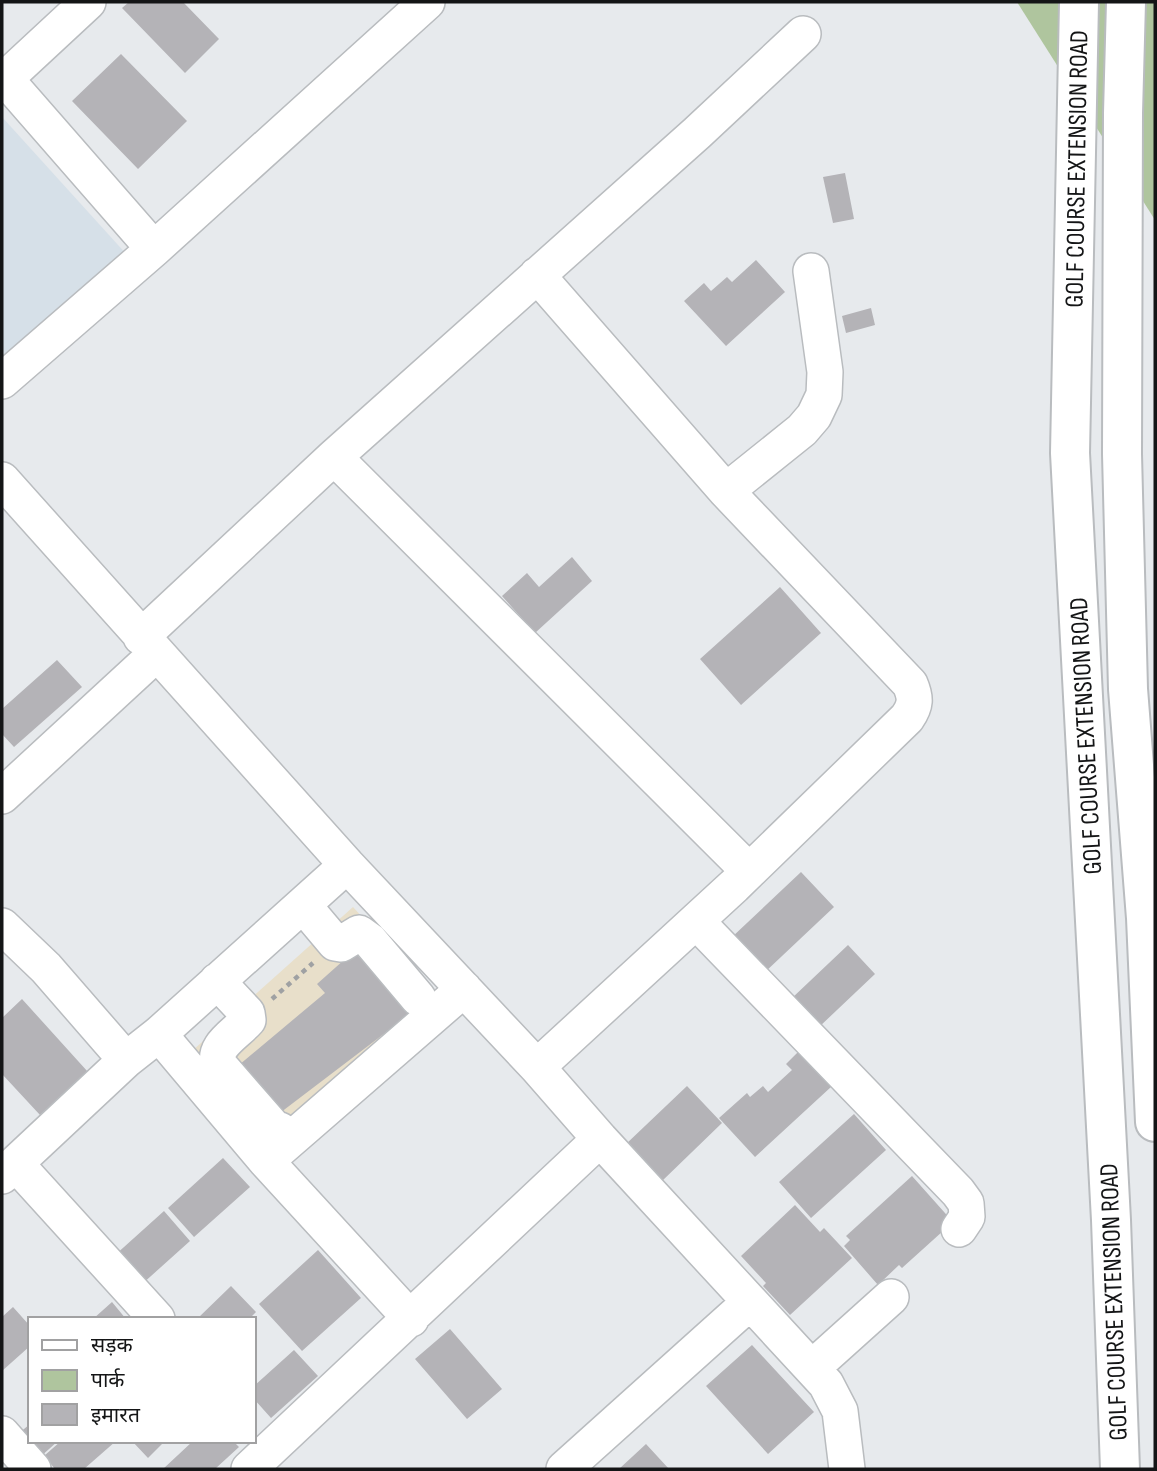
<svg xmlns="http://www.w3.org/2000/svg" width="1157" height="1471" viewBox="0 0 1157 1471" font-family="'Sofia Sans Condensed','Noto Sans Devanagari',sans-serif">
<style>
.commercial{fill:#e8dfca}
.built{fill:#d6e0e8}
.green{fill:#afc59e}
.building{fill:#b4b3b7}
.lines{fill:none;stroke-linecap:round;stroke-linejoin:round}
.minor-casing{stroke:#b9bcbf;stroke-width:38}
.major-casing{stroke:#b9bcbf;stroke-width:42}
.path{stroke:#9fa1a3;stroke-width:4.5;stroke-dasharray:5 5;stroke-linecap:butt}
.minor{stroke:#fff;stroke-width:35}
.major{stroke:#fff;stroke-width:38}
.labels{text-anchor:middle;stroke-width:7;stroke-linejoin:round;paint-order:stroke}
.street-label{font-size:26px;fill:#141516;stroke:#fff}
</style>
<rect width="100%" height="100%" fill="#e7eaed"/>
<!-- commercial -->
<path class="commercial" d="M353,907L439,1001L271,1147L192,1051Z"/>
<!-- built -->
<path class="built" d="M2,117L128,256L2,370Z"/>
<!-- green -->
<path class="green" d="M1017,2H1155V220Z"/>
<!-- building -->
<path class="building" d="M129,2H183L219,39L185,73L122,8Z
M121,54L187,121L138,169L72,101Z
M845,173L854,219L833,223L823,177Z
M756,260L785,292L726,346L684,301L704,283L711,291L727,277L732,282Z
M871,308L875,325L846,333L842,316Z
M572,557L592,581L535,633L502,596L527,573L539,587Z
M780,587L821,633L741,705L700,659Z
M57,660L82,687L14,747L2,734V709Z
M801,872L834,907L764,973L731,938Z
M848,945L875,974L818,1028L791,999Z
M354,951L410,1014L272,1119L233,1070L325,993L317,984Z
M22,999L88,1072L40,1115L2,1074V1018Z
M798,1052L831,1087L755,1157L719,1118L747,1093L750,1097L763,1086L768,1092L792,1070L786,1064Z
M687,1086L722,1123L661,1182L625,1145Z
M854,1114L886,1150L811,1218L779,1182Z
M223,1158L250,1187L194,1237L168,1208Z
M912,1176L953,1222L902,1268L899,1265L878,1285L844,1246L850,1240L846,1236Z
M795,1205L820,1232L824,1228L852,1258L790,1315L763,1286L766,1283L741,1256Z
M164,1211L190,1241L141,1285L114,1256Z
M318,1250L361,1298L302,1351L259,1304Z
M231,1286L256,1312L249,1319H197Z
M112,1302L126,1319H93Z
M13,1307L30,1326V1346L2,1371V1317Z
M450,1329L502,1389L467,1419L415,1359Z
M752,1345L814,1412L768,1454L706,1386Z
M294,1350L318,1376L271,1418L254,1399V1386Z
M30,1424V1441H58L39,1458L18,1434Z
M61,1441H116L84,1469H55L44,1456Z
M132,1441H165L148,1458Z
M193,1441H233L239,1447L215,1469H163Z
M646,1444L669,1469H619Z"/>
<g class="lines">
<!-- minor casing -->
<g class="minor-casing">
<path id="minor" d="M2,75L154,249
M5,79L88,2
M537,275L726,491L910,684C916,698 916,705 907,718L734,886L537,1067
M2,381L154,249L427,2
M334,457L749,871
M2,480L347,865L537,1067L600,1139L826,1384L840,1411L847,1469
M726,491L802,430L814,416L824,395L825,372L811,271
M141,637L334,457L697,133L803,34
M2,796L156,654
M303,905L335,943L341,944L359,933L370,941L418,998
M696,921L958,1192L966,1203L967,1217L959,1229
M2,926L46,968L126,1060
M217,981L247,1013L248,1020C236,1034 210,1047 220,1066L274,1128L280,1130
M159,1034L266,1161L411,1319
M266,1161L464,989
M16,1164L157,1319
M2,1176L126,1060L159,1034L347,865
M812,1368L891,1297
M2,1434L33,1469
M249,1469L600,1139
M564,1469L750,1302"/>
</g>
<!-- major casing -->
<g class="major-casing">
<path id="major" d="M1079,2L1070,453L1111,1220L1120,1469
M1126,2L1123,113L1122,454L1128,689L1146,918L1155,1122"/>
</g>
<!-- path -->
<path class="path" d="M272,999L313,963"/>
<!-- minor -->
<use href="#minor" class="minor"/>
<!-- major -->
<use href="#major" class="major"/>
</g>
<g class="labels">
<!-- street labels -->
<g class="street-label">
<text transform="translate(1076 169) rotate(-89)" y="9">GOLF COURSE EXTENSION ROAD</text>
<text transform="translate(1085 736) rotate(-93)" y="9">GOLF COURSE EXTENSION ROAD</text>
<text transform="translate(1113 1302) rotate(-92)" y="9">GOLF COURSE EXTENSION ROAD</text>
</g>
</g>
<!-- border -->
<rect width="1157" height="1471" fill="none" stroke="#141516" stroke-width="7"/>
<!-- legend -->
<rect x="28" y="1317" width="228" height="126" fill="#ffffff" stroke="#a1a1a2" stroke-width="2"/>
<rect x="42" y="1340" width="35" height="10" fill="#ffffff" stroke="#a1a1a2" stroke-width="2"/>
<text x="91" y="1352" font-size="21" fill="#141516">सड़क</text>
<rect x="42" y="1370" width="35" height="21" fill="#afc59e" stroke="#a1a1a2" stroke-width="2"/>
<text x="91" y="1387" font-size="21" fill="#141516">पार्क</text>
<rect x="42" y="1404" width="35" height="21" fill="#b4b3b7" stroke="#a1a1a2" stroke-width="2"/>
<text x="91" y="1422" font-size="21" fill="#141516">इमारत</text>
</svg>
